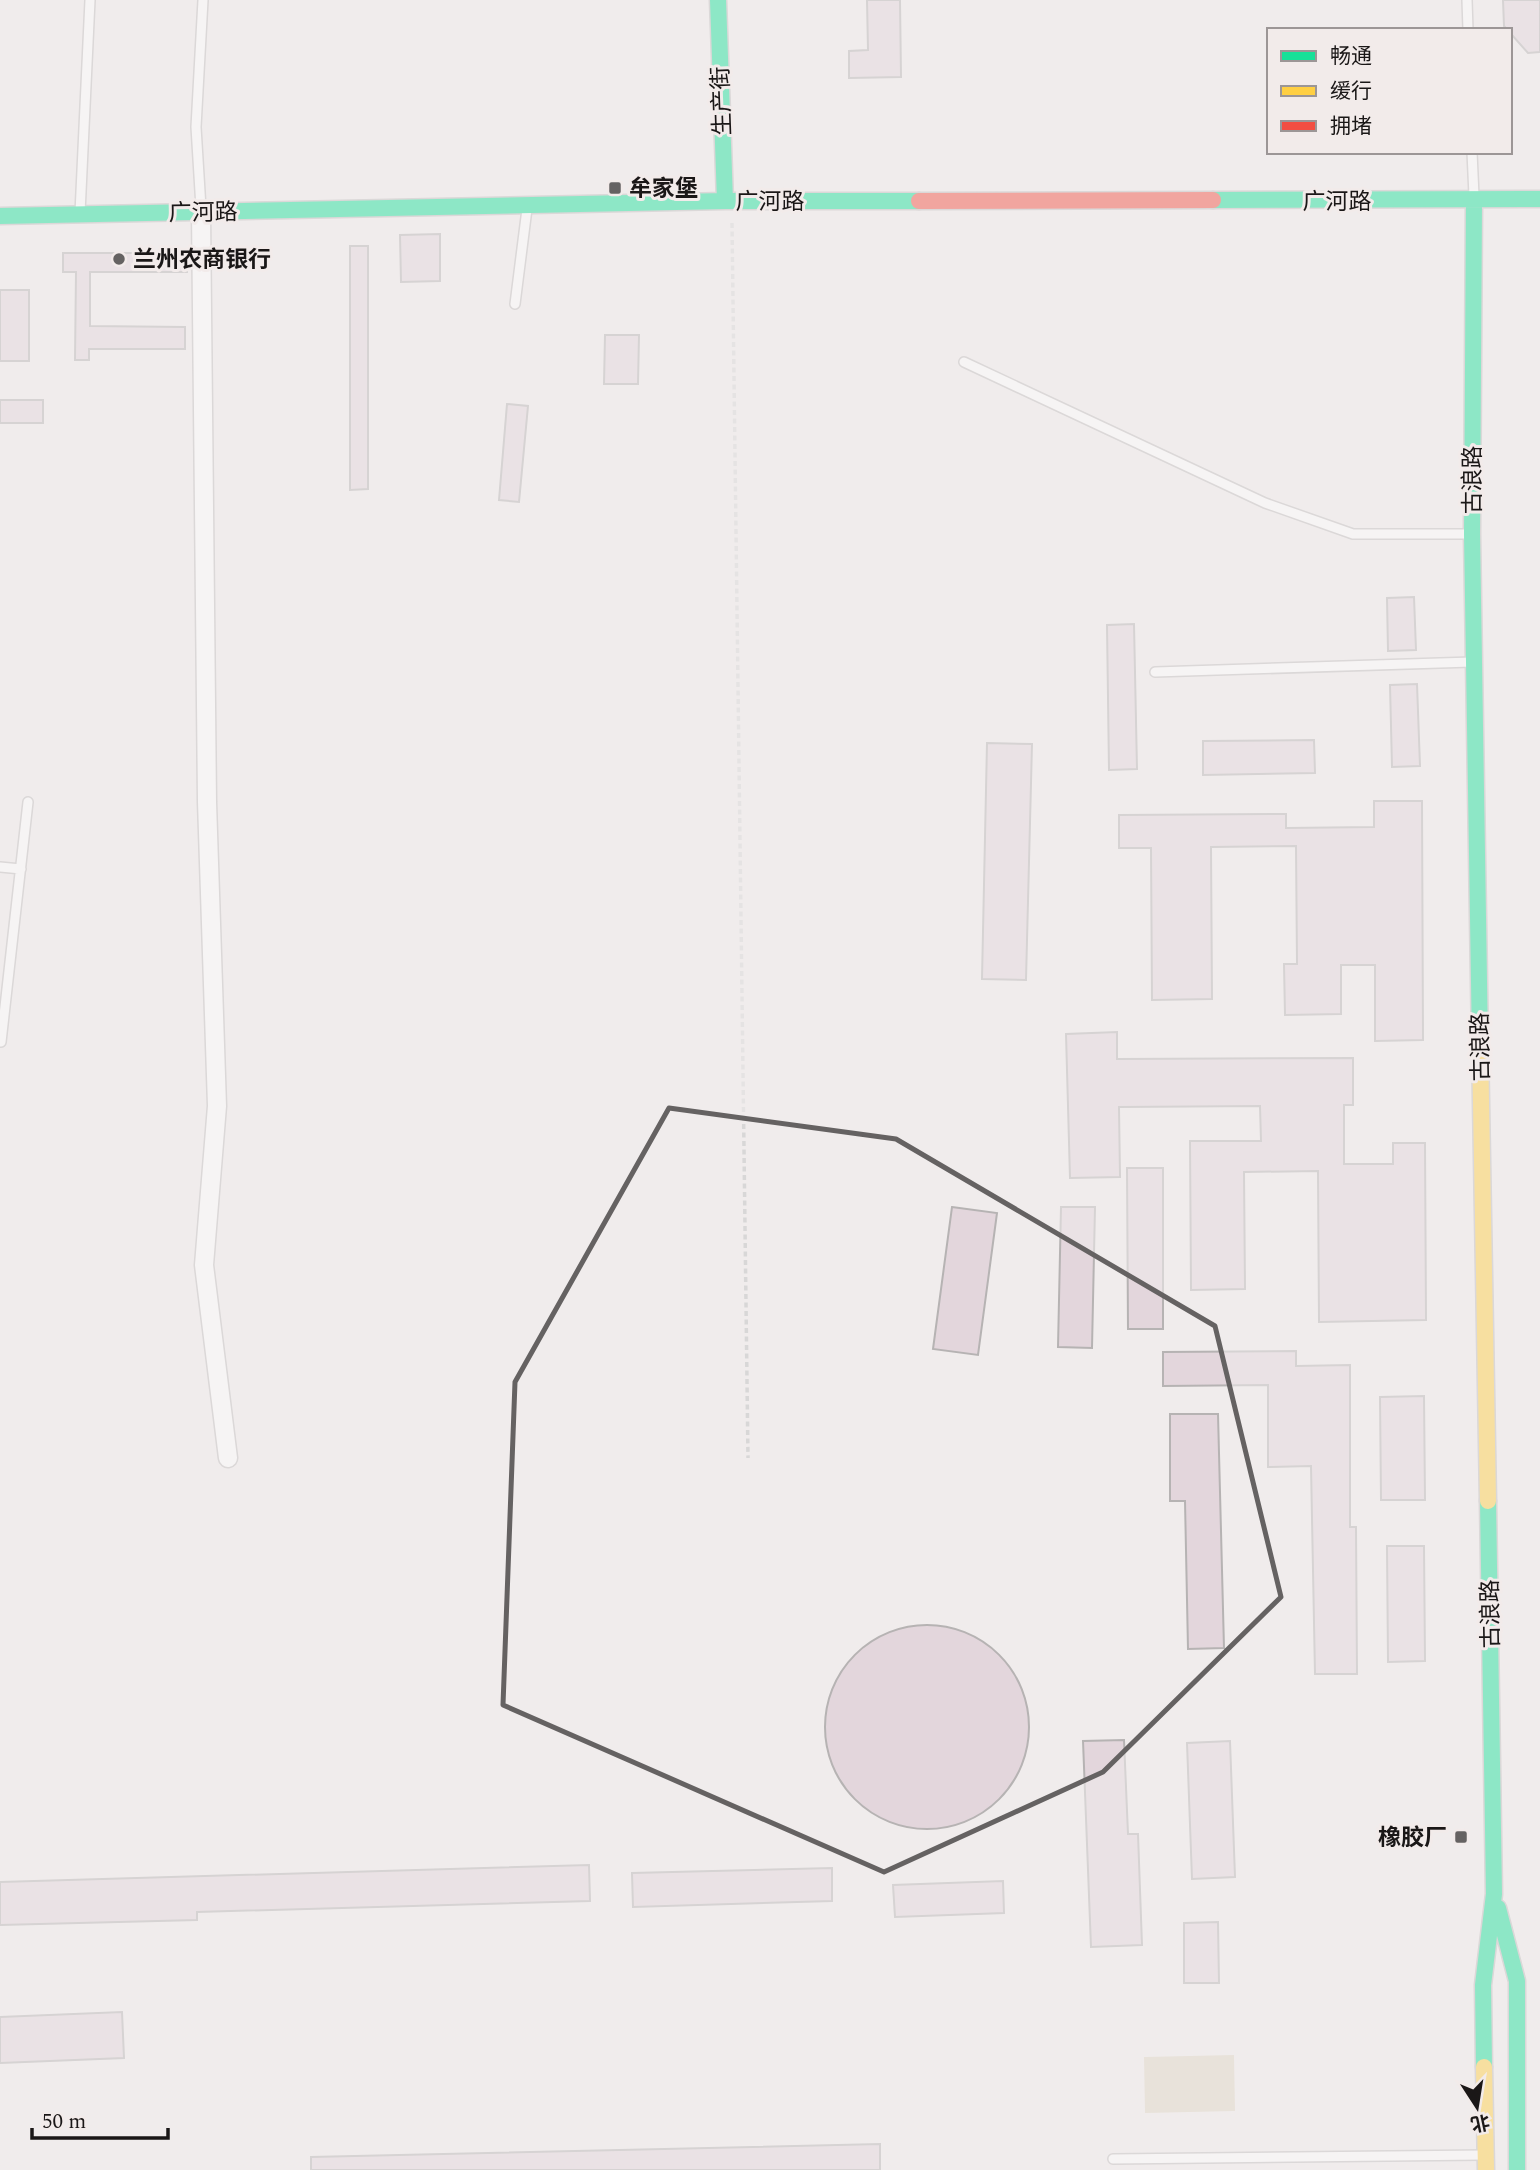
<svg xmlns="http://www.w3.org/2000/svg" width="1540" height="2170" viewBox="0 0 1540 2170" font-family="Spectral,'Noto Sans SC',serif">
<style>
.green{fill:#ded5c3}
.building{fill:#e3d6dc;stroke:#b6b3b3;stroke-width:2}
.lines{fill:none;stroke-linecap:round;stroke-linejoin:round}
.lane-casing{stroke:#c1bebe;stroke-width:12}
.street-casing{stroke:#c1bebe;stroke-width:21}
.fast-casing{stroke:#c1bebe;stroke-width:19}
.slow-casing{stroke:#c1bebe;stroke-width:19}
.jam-casing{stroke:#c1bebe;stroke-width:19}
.path{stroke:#d8d7d7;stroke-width:3.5;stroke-dasharray:5 3.5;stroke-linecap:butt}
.lane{stroke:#fdfcfc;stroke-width:9}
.street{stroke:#fdfcfc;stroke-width:18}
.fast{stroke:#16e098;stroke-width:16}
.slow{stroke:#ffcf43;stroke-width:16}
.jam{stroke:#f24e42;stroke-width:16}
.marked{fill:none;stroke:#656262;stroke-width:5;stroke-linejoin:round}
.poi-dot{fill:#656262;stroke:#f2ebea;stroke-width:2.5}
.labels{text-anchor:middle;stroke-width:6;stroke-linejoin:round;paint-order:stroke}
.street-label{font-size:23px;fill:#1a1717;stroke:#f2ebea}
.poi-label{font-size:23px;font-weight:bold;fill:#1a1717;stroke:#f2ebea;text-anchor:start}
</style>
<rect width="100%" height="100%" fill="#f0ecec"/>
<!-- green -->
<path class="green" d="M1234,2055L1235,2111L1145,2113L1144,2057Z"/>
<!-- building -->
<path class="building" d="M867,0H900L901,77L849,78V51L868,50Z
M1503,0H1540V52L1528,53L1504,26Z
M440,234V281L401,282L400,235Z
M350,246H368V489L350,490Z
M63,253H188L187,272H90V326L185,327V349H89V360H75L76,272H63Z
M0,290H29V361H0Z
M605,335H639L638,384H604Z
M0,400H43V423H0Z
M507,404L528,406L519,502L499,500Z
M1414,597L1416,650L1388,651L1387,598Z
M1134,624L1137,769L1109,770L1107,625Z
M1417,684L1420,766L1392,767L1390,685Z
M1314,740L1315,773L1203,775V741Z
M987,743L1032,744L1026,980L982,979Z
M1374,801H1422L1423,1040L1375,1041V965H1341V1014L1285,1015L1284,964H1297L1296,846L1211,847L1212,999L1152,1000L1151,848H1119V815L1286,814V828L1374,827Z
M1117,1032V1059L1353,1058V1105H1344V1164H1393V1143H1425L1426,1320L1319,1322L1318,1171L1244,1172L1245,1289L1191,1290L1190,1141H1261L1260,1106L1119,1107L1120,1177L1070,1178L1066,1034Z
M1127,1168H1163V1329H1128Z
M952,1207L997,1213L978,1355L933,1349Z
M1061,1207H1095L1092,1348L1058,1347Z
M1296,1351V1366L1350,1365V1527H1356L1357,1674H1315L1311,1466L1268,1467V1385L1163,1386V1352Z
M1424,1396L1425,1500H1381L1380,1397Z
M1170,1414H1218L1224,1648L1188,1649L1185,1501H1170Z
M1387,1546H1424L1425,1661L1388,1662Z
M825 1727a102 102 0 1 1 204 0a102 102 0 1 1-204 0Z
M1124,1740L1128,1834H1138L1142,1945L1091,1947L1083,1741Z
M1230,1741L1235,1877L1192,1879L1187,1743Z
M589,1865L590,1901L197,1912V1920L0,1925V1882Z
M832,1868V1901L633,1907L632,1873Z
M1003,1881L1004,1913L895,1917L893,1885Z
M1218,1922L1219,1983H1184V1923Z
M122,2012L124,2058L0,2063V2017Z
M880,2144V2170H311V2157Z"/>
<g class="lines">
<!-- lane casing -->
<g class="lane-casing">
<path id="lane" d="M1467,0L1468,30
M1472,152L1474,196
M201,208L196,127L203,0
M80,213L90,0
M515,304L527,209
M964,362L1265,503L1353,534H1468
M1155,672L1472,662
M0,867L21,869
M1,1042L28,802
M1113,2159L1484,2155"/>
</g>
<!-- street casing -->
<g class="street-casing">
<path id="street" d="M201,212L207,802L217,1106L204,1265L228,1458"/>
</g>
<!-- fast casing -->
<g class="fast-casing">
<path id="fast" d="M718,0L725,201
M1213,200L1540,199
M1474,201L1472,534L1480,1045
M0,216L725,201H919
M1498,1908L1517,1981V2170
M1484,2067L1483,1985L1494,1894L1488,1501"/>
</g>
<!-- slow casing -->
<g class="slow-casing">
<path id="slow" d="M1480,1045L1488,1501
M1484,2067L1486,2170"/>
</g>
<!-- jam casing -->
<g class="jam-casing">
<path id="jam" d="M919,201L1213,200"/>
</g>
<!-- path -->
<path class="path" d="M732,223L748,1458"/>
<!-- lane -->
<use href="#lane" class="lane"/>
<!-- street -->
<use href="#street" class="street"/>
<!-- fast -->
<use href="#fast" class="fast"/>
<!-- slow -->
<use href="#slow" class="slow"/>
<!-- jam -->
<use href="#jam" class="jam"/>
</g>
<!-- marked area -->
<path d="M0 0H1540V2170H0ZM669,1108L896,1139L1215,1326L1281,1597L1103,1772L884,1872L503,1705L515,1382Z" fill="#f0ecec" fill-opacity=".55" fill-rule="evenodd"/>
<path class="marked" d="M669,1108L896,1139L1215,1326L1281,1597L1103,1772L884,1872L503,1705L515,1382Z"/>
<!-- markers -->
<g class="poi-dot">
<rect x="608" y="181" width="14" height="14" rx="3.5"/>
<circle cx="119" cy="259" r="7"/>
<rect x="1454" y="1830" width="14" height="14" rx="3.5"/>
</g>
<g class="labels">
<!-- street labels -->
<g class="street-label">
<text transform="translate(721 101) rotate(-92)" y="8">生产街</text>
<text x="770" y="209">广河路</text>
<text x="1337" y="209">广河路</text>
<text transform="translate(203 212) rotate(-1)" y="8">广河路</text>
<text transform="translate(1472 480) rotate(-90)" y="8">古浪路</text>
<text transform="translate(1480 1047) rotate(-91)" y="8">古浪路</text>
<text transform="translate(1490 1614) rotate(-91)" y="8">古浪路</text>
</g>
<!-- poi labels -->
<g class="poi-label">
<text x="629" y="196">牟家堡</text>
<text x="133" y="267">兰州农商银行</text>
<text x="1447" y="1845" text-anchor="end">橡胶厂</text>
</g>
</g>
<!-- legend -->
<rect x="1267" y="28" width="245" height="126" fill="#f2ebea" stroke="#9c9696" stroke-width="2"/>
<rect x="1281" y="51" width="35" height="10" fill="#16e098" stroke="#9c9696" stroke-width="2"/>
<text x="1330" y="63" font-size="21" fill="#1a1717">畅通</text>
<rect x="1281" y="86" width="35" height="10" fill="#ffcf43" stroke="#9c9696" stroke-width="2"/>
<text x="1330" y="98" font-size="21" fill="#1a1717">缓行</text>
<rect x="1281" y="121" width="35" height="10" fill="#f24e42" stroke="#9c9696" stroke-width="2"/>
<text x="1330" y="133" font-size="21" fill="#1a1717">拥堵</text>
<!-- north arrow -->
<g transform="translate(1477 2107) rotate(168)" stroke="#f2ebea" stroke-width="5" paint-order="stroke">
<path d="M0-5L12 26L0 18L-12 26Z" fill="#1a1717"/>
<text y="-10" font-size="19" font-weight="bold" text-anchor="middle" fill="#1a1717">北</text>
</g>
<!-- scale -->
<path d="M32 2128v10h136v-10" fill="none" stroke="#1a1717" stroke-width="3.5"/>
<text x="42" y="2128" font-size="21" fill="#1a1717" stroke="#f2ebea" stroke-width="5" paint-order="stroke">50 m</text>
</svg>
